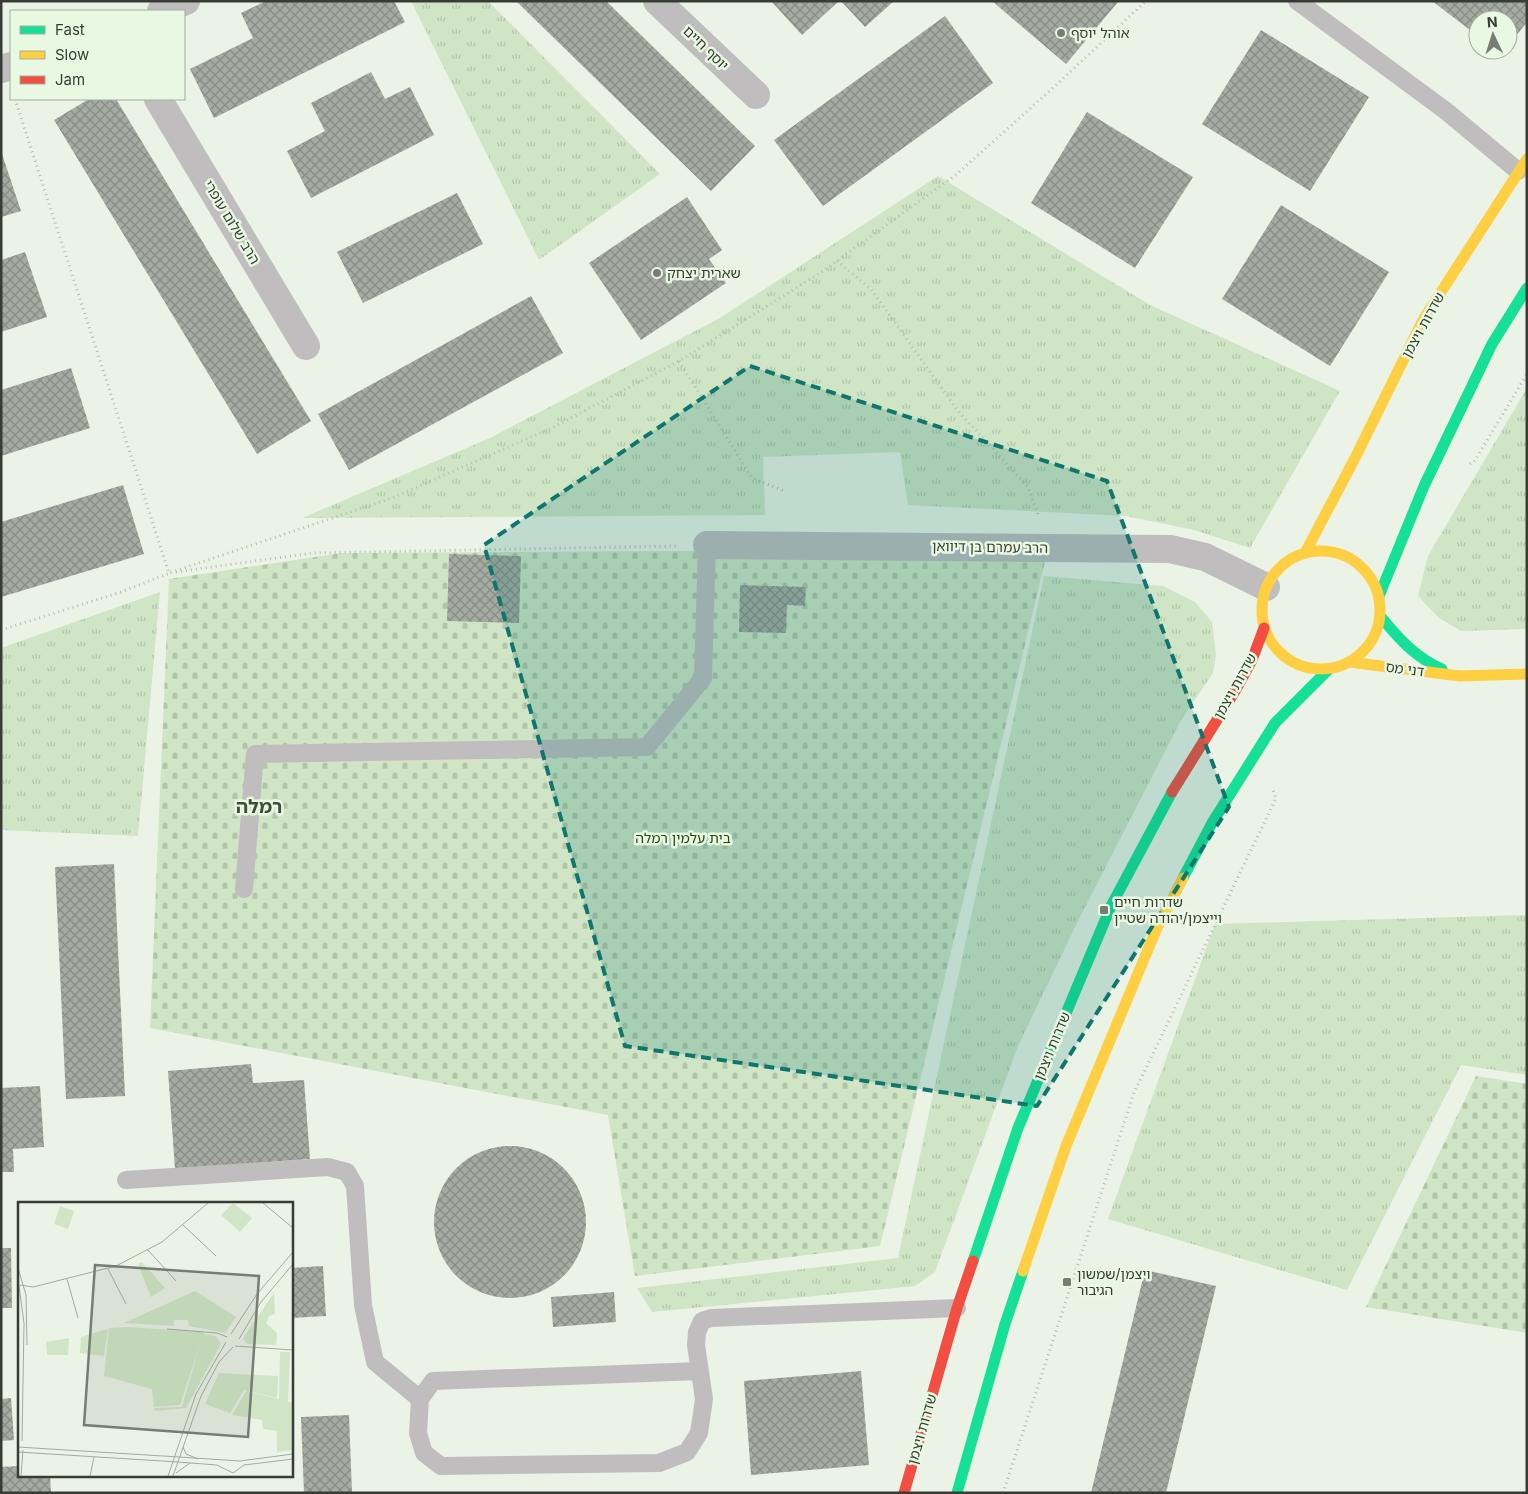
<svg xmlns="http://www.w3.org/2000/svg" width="1528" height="1494" viewBox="0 0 1528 1494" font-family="Inter,'Noto Sans Hebrew',sans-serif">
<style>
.grass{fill:url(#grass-tufts)}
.cemetery{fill:url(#cemetery-stones)}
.building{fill:url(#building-cross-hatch)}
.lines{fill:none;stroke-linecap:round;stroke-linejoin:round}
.path{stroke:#b8b9b7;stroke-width:3;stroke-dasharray:1 4;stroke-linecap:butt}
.lane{stroke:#bfbdbe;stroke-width:18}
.street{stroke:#bfbdbe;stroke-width:28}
.fast{stroke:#16e098;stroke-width:11}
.slow{stroke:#ffcf43;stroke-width:11}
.jam{stroke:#f24e42;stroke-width:11}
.marked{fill:#0f766e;fill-opacity:0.2;stroke:#0f766e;stroke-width:4;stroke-dasharray:10 6;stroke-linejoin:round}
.poi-dot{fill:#767d73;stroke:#e9f8e2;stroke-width:2}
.labels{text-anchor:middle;stroke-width:5;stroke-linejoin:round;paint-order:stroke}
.poi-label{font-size:14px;fill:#373d34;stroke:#e9f8e2;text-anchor:start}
.street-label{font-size:14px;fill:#373d34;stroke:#e9f8e2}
.park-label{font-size:14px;fill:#264815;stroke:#e9f8e2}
.district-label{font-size:19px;font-weight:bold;fill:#404d3b;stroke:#e9f8e2}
.inset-road{fill:none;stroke:#a3aa9f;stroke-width:1}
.view{fill:#767d73;fill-opacity:0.15;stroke:#767d73;stroke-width:2.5}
.inset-edge{fill:none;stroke:#373d34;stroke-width:2.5}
</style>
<defs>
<pattern id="grass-tufts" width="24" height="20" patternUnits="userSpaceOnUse" patternTransform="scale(1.25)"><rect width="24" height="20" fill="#cfe5c5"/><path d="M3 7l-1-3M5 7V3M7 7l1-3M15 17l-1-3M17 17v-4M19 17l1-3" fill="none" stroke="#b2c5aa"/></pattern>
<pattern id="cemetery-stones" width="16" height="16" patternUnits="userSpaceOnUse" patternTransform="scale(1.25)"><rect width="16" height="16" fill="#cfe5c5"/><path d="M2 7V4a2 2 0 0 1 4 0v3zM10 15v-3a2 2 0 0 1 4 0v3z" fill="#b2c5aa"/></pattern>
<pattern id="building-cross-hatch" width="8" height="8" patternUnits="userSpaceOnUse" patternTransform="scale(1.25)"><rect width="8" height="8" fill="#a5aba2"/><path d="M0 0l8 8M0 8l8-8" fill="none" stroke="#878c85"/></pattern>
</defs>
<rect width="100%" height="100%" fill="#ebf3e7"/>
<!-- grass -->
<path class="grass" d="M411,1H488L660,174L539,260Z
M938,176L1150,305L1340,391L1250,548L1194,530L1126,516L908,505L900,452L763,457L765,515L302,518L490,438L720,318Z
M1527,388V629L1461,631L1439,618L1418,596L1428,556Z
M1044,576L1163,586L1195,602L1212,622L1216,655L1213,673L1180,722L1077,923L1018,1046L935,1272L915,1286L652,1312L637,1288L898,1258Z
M160,592L138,836L1,830V648Z
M1527,915V1075L1461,1065L1347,1290L1108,1219L1215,924Z"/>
<!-- cemetery -->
<path class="cemetery" d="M1048,549L880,1246L635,1276L608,1115L150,1028L169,579L341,553Z
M1476,1076L1527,1084V1333L1366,1307Z"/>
<!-- building -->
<path class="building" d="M266,1H394L405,22L214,118L190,69L253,38L241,13Z
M516,1H606L755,146L711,191Z
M771,1H839L802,35Z
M841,1H894L865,27Z
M992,1H1117L1118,2L1066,64Z
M1432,1H1527V22L1508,46V20H1478V36Z
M945,16L993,83L823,206L774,140Z
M1261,30L1369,97L1310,191L1202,124Z
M371,72L385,99L410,87L434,135L311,198L287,151L325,131L311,103Z
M89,99H116L311,421L257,454L54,120Z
M1087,112L1193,177L1135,268L1031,203Z
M1,151L21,211L1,217Z
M457,193L483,244L363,303L337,252Z
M687,197L722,250L709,259L726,283L641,340L589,263Z
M1281,205L1389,272L1330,366L1222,299Z
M25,252L47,317L1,332V260Z
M531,296L563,353L349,470L318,414Z
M71,368L90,428L1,456V390Z
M123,485L144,554L1,597V522Z
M449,554L521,556L519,623L447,621Z
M740,585L806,587L805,606L787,605L786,633L739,632Z
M114,864L125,1096L66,1099L55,867Z
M251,1064L253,1083L304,1080L310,1159L175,1169L168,1071Z
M40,1086L44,1147L13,1149L14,1172H1V1088Z
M434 1222a76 76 0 1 1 152 0a76 76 0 1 1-152 0Z
M1,1248H11L12,1308H1Z
M323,1266L326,1316L291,1318V1268Z
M1145,1270L1216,1286L1166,1493H1091Z
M614,1292L616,1322L553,1327L551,1297Z
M861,1371L869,1465L751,1475L744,1381Z
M11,1398L14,1440L1,1441V1399Z
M349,1415L352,1493H304L301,1417Z
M19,1466V1475H50L51,1493H1V1467Z"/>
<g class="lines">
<!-- path -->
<path class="path" d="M15,99L169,573L392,498L554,427L679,361L823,271L957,174L1054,87L1146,1
M837,261L871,289L958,411L1028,487L1039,517
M679,361L752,478L784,491
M1470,464L1474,462L1527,374
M176,572L313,553L676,546
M1,630L121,592L170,573
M1003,1493L1134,1093L1276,798L1272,787"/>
<!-- lane -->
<path class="lane" d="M1297,1L1446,111L1518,171
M244,889L255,754L647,747L703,678L707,545
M126,1180L328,1167L347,1172L355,1186L363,1305L375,1362L420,1399
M700,1371L433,1381L420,1399L418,1433L424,1453L441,1466L659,1463L687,1452L699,1433L704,1399L696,1345L697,1332L702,1321L711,1318L957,1308"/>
<!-- street -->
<path class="street" d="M657,1L756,95
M161,11L186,1
M1,69L11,66
M158,99L306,346
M707,545L1170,549L1205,557L1266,587"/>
<!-- fast -->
<path class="fast" d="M1379,596L1424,486L1492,344L1527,288
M1381,617C1399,639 1416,658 1442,669
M1183,878L1212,823L1275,723L1329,669
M973,1261L1018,1128L1111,906L1172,792
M957,1493L1005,1324L1023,1271"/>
<!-- slow -->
<path class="slow" d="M1262 610a59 59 0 1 1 118 0a59 59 0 1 1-118 0Z
M1305,553L1355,458L1423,320L1527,159
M1349,662L1460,676L1527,674
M1023,1271L1066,1146L1157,928L1183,878"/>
<!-- jam -->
<path class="jam" d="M1172,792L1235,691L1252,660L1264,628
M904,1493L957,1308L973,1261"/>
</g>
<!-- marked area -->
<path class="marked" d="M750,366L1107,481L1229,807L1037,1106L625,1046L484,545Z"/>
<!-- markers -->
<g class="poi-dot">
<circle cx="1061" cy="33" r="5"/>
<circle cx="657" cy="273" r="5"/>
<rect x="1099" y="905" width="10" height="10" rx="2.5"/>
<rect x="1062" y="1277" width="10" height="10" rx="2.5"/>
</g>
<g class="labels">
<!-- poi labels -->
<g class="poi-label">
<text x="1071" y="38">אוהל יוסף</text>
<text x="667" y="278">שארית יצחק</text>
<text x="1114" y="907">שדרות חיים<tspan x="1114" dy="16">וייצמן/יהודה שטיין</tspan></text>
<text x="1077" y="1279">ויצמן/שמשון<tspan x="1077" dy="16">הגיבור</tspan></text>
</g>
<!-- street labels -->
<g class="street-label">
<text transform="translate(706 48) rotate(44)" y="5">יוסף חיים</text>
<text transform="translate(232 222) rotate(59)" y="5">הרב שלום עופרי</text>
<text transform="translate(1423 325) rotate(-61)" y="5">שדרות ויצמן</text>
<text transform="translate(990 547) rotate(1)" y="5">הרב עמרם בן דיוואן</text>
<text transform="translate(1405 669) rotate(7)" y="5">דני מס</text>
<text transform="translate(1235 686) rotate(-61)" y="5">שדרות ויצמן</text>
<text transform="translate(1052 1046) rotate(-67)" y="5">שדרות ויצמן</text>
<text transform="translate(922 1429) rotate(-74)" y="5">שדרות ויצמן</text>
</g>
<!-- park labels -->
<g class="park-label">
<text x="683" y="843">בית עלמין רמלה</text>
</g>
<!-- district labels -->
<g class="district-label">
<text x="259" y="813">רמלה</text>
</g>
</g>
<!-- overview -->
<g transform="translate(18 1202)">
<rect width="275" height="275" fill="#ebf3e7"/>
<path d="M215,1L234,16L222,30L203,13ZM124,60L147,86L133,95L120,62ZM177,89L218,115L207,131L171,124L170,118H156V124L106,121ZM256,91L257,112L251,114L248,121L259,131L258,143L229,142L225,137L227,133ZM90,127L86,154L62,151L63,135ZM185,132L198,134L203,142L168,206L137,209L136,206L164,205ZM51,136L50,153H29L28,140ZM201,171L260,174L259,196L226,188L212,211L187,202Z" fill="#cfe5c5"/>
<path d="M110,125L186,130L162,203L136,205L134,187L86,174L91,126ZM262,150H272L270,200L275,201V248L259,250V229L245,227L244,218L214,213L228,189L261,197Z" fill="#cfe5c5"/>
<path d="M42,4L56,9L50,27L36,22Z" fill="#cfe5c5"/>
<path class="inset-road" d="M245,1L275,26M165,23L198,54M130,48L158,79M0,66L8,93L9,143M90,67L108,102M0,77L6,121L4,239M49,77L60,116M2,83L15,85L98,64L144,40L190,1M149,127L199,131L209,135M213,132L239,92L275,50M221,137L243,100L275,62M217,144L275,148M0,245L161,255M165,245L168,252L180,257M0,250L160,260M161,255L222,259L275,252M160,260L199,263L215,271L226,263L275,257M158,271L172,261M3,274L5,248M72,274L76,255M150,274L178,192L208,140M155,274L183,194L201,160L215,145"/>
<path class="view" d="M77,63L241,74L230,235L66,223Z"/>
<rect width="275" height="275" class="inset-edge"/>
</g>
<!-- border -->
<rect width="1528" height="1494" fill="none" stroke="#373d34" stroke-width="5"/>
<!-- legend -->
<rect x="10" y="10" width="175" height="90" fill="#e9f8e2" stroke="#a2ad9c"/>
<rect x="20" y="26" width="25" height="8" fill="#16e098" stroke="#a2ad9c"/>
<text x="55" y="35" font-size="15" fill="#373d34">Fast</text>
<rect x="20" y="51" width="25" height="8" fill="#ffcf43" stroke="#a2ad9c"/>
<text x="55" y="60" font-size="15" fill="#373d34">Slow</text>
<rect x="20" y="76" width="25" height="8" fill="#f24e42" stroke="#a2ad9c"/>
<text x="55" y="85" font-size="15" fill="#373d34">Jam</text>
<!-- north arrow -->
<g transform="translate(1493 35) rotate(356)"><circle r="24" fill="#e9f8e2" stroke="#a2ad9c"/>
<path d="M0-4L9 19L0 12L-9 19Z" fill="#767d73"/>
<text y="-8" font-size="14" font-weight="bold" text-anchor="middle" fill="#373d34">N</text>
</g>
</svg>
